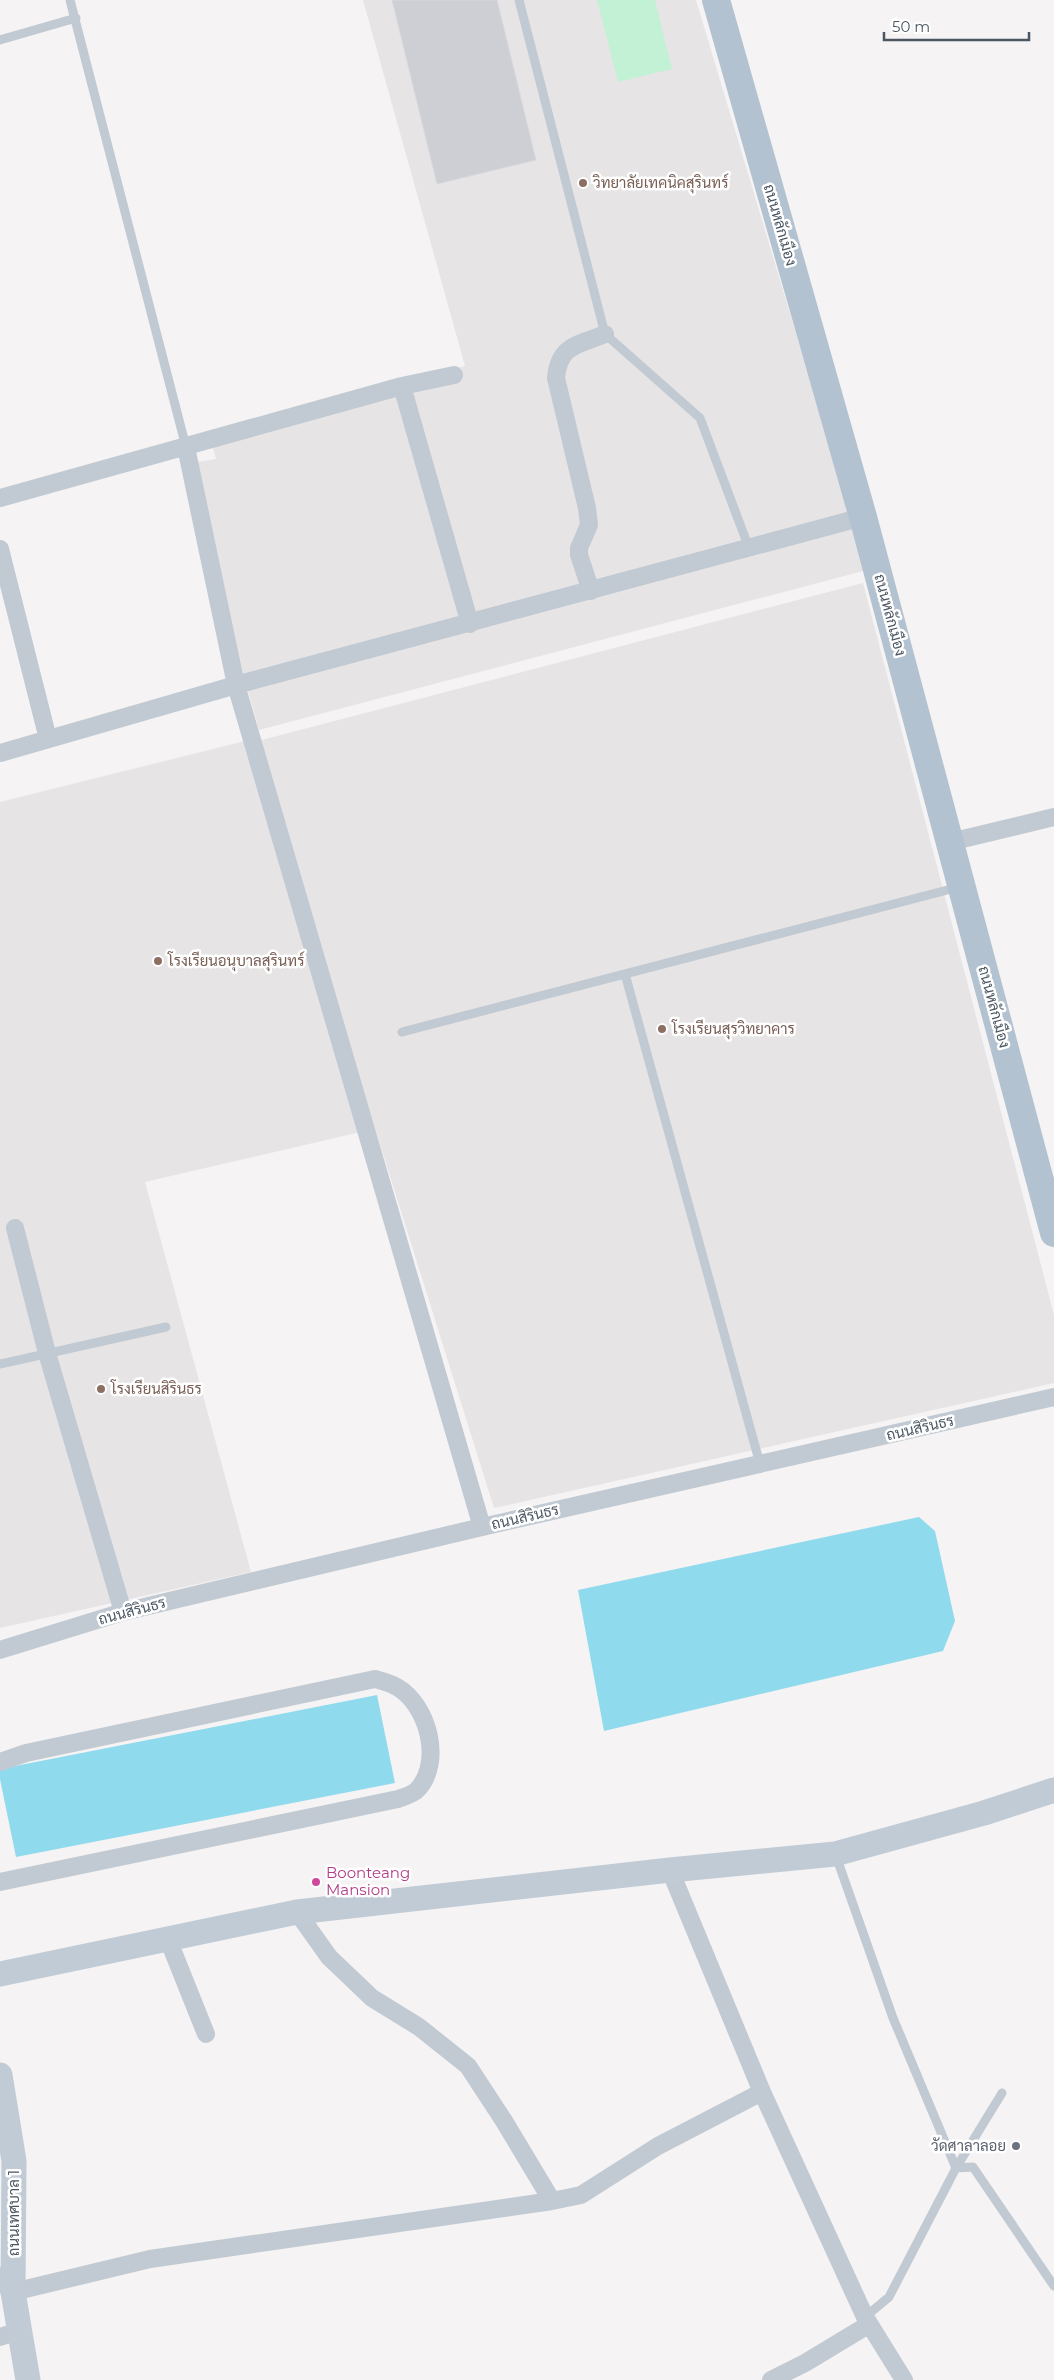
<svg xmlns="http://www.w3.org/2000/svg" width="1054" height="2380" viewBox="0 0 1054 2380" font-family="Montserrat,Sarabun,sans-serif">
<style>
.education{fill:#e6e4e5}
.green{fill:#c3f1d5}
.water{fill:#90daee}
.building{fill:#cdcfd5;stroke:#d7d9de}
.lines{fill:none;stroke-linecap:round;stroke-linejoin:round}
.lane{stroke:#c1cad2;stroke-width:9}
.street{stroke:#c1cad2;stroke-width:18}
.secondary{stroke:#c1cbd6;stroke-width:25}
.primary{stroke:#b3c2d1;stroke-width:28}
.education-dot{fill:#8d6e63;stroke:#fff;stroke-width:2}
.hotel-dot{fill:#d1479c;stroke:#fff;stroke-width:2}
.worship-dot{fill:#6b7280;stroke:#fff;stroke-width:2}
.labels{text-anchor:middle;stroke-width:5;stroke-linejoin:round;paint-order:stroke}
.education-label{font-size:15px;fill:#785e54;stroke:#fff;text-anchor:start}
.street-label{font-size:15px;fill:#4a5661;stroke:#fff}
.hotel-label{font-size:15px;fill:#b23c85;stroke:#fff;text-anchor:start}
.worship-label{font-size:15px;fill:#5b616d;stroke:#fff;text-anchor:end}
</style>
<rect width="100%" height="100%" fill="#f5f3f3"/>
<!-- education -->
<path class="education" d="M363,0H696L867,570L259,730L184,464L216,459L209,434L465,366Z
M863,583L1054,1315V1383L494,1508L254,742Z
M253,739L365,1131L145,1182L251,1572L0,1628V802Z"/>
<!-- green -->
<path class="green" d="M597,0H655L672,69L618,82Z"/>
<!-- water -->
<path class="water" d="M919,1517L935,1531L955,1621L943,1651L604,1731L578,1590Z
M377,1695L395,1783L16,1857L0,1779V1769Z"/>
<!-- building -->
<path class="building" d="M392,0H497L536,160L437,184Z"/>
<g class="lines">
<!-- lane -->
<path class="lane" d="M70,0L186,447
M519,0L605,334L700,418L749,548
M0,40L76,18
M625,974L760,1464
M402,1032L959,887
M0,1364L166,1327
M836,1856L893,2018L956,2168L973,2167L1054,2286
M865,2317L889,2297L956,2168L1002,2093"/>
<!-- street -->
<path class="street" d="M402,386L470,624
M186,447L236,685L482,1527
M0,498L402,386L454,375
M0,549L48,739
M591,591L579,555V548L589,525L587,508L556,378C559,344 579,345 605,334
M0,753L236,685L863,517
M950,842L1054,817
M15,1228L47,1353L123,1612
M0,1650L123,1612L482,1527L1054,1397
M0,1762L26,1753L375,1679C382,1681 390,1683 397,1687C428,1705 443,1761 418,1789C414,1794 404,1797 398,1799L0,1882
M670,1870L762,2092L865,2317L904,2380
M297,1912L329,1957L372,1998L419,2027L468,2066L504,2121L552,2201
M168,1939L206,2034
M13,2292L150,2259L552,2201L581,2195L658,2146L762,2092
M0,2337L20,2331
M771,2380L805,2363L868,2325"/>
<!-- secondary -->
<path class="secondary" d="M0,1974L297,1912L670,1870L835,1854L984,1813L1054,1790
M0,2075L14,2161L13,2292
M8,2277L13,2292L28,2380"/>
<!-- primary -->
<path class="primary" d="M716,0L863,517L1054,1233"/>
</g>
<!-- markers -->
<g class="education-dot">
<circle cx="583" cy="183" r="5"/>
<circle cx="158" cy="961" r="5"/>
<circle cx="662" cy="1029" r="5"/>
<circle cx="101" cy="1389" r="5"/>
</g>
<circle class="hotel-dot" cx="316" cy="1882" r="5"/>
<circle class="worship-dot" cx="1016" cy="2146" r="5"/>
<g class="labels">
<!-- education labels -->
<g class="education-label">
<text x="593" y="188">วิทยาลัยเทคนิคสุรินทร์</text>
<text x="168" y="966">โรงเรียนอนุบาลสุรินทร์</text>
<text x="672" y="1034">โรงเรียนสุรวิทยาคาร</text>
<text x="111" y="1394">โรงเรียนสิรินธร</text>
</g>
<!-- street labels -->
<g class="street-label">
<text transform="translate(780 225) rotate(74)" y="5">ถนนหลักเมือง</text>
<text transform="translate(890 615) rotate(75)" y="5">ถนนหลักเมือง</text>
<text transform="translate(994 1007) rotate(75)" y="5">ถนนหลักเมือง</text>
<text transform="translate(920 1428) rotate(-13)" y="5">ถนนสิรินธร</text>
<text transform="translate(525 1517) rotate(-13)" y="5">ถนนสิรินธร</text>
<text transform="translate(132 1611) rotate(-15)" y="5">ถนนสิรินธร</text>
<text transform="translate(14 2213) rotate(-90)" y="5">ถนนเทศบาล 1</text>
</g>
<!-- hotel labels -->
<g class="hotel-label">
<text x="326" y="1878">Boonteang<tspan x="326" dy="17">Mansion</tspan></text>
</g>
<!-- worship labels -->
<g class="worship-label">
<text x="1006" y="2151">วัดศาลาลอย</text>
</g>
</g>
<!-- scale -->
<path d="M884 32v8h145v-8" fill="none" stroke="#4a5661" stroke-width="2.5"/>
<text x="892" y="32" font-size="15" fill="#4a5661" stroke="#ffffff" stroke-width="4" paint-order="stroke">50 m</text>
</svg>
